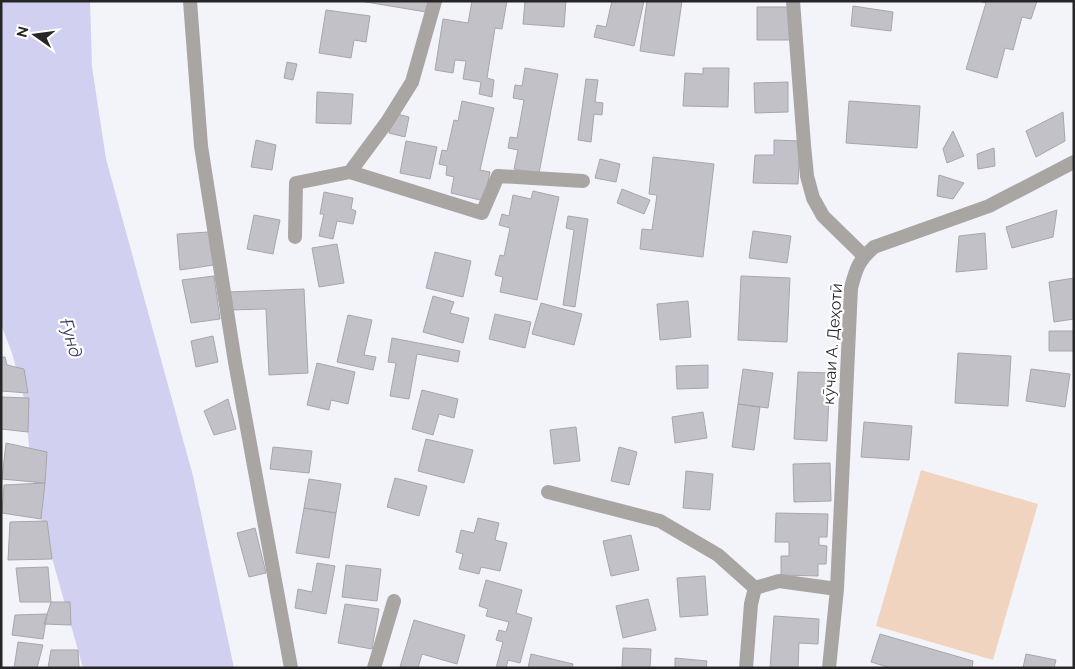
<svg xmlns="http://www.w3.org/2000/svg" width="1075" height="669" viewBox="0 0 1075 669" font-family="Raleway,sans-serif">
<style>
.green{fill:#f1d4bf}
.water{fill:#d1d0f1}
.building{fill:#c2c1c8;stroke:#a6a6ad}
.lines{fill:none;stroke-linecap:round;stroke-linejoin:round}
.minor{stroke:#a8a5a3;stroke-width:14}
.labels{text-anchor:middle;stroke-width:4.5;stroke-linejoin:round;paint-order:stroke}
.street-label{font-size:16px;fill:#262628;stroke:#fff}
.water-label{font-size:18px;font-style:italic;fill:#3b3662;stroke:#fff}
</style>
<rect width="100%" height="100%" fill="#f3f3fa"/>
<!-- green -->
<path class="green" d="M921,470L1038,504L993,660L876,626Z"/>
<!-- water -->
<path class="water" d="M1,1H90L92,67L106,159L193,476L234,668H83L41,519L32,474L24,398L12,353L1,324Z"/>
<!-- building -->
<path class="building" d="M360,1H428L426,12Z
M472,1H507L502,29L495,28L487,78L494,80L492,97L479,94L481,82L463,79L466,61L455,60L453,73L435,70L443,19L468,23Z
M525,1H566L564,27L523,24Z
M612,1H644L634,46L594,37L597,25L606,27Z
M647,1H682L674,56L640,51Z
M979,1H1037L1031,19L1022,17L1013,50L1005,48L997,78L966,69L986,3Z
M853,6L893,12L891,31L851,26Z
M757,7H790V40H757Z
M326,10L370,16L366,42L354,40L351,58L319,53Z
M287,62L297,64L293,80L284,78Z
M525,68L558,74L539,173L514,169L518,150L508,148L510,137L517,138L524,100L513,98L515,85L522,86Z
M703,68H729L728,107L683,106L685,73L703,74Z
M586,79L598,80L595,102L603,103L602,115L594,114L591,142L578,140Z
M788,82V112L755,113L754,83Z
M317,92L353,94L351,124L316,123Z
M462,101L494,108L480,170L490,172L484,201L451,193L454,177L446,175L447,166L439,164L442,150L447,151L454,120L458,121Z
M849,101L920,106L917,148L846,143Z
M1063,112L1065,141L1036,157L1026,131Z
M393,113L409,117L405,137L389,133Z
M953,131L964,156L947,163L943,149Z
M256,140L276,145L272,170L251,167Z
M774,140L800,141L798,184L753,183L755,155H774Z
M406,141L437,147L430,179L400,173Z
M994,148L995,166L978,169L977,154Z
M653,157L714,164L703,257L640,249L642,229L652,230L657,195L649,194Z
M600,159L620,164L616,182L595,178Z
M939,175L964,183L953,199L937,196Z
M622,189L650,200L644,214L617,203Z
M533,191L559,197L537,300L500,292L503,277L495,275L500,255L504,256L510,228L499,225L502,214L509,216L513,195L531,199Z
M324,192L353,198L351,209L356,211L353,224L337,221L333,239L319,236L324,214H320Z
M1057,210L1053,237L1012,248L1006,227Z
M254,215L280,220L273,254L247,249Z
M568,216L588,219L575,307L563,305L574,230L566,228Z
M753,231L791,236L787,263L749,258Z
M209,232L214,265L180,270L177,234Z
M985,233L987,269L956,272L959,236Z
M337,244L344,283L319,287L312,248Z
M435,252L471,261L463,297L426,288Z
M214,276L220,319L191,323L182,280Z
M741,276L790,278L787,342L738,340Z
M1074,278V319L1054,322L1049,282Z
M304,289L308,373L269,375L266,309L229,310L228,292Z
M433,296L454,302L450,313L469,318L463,343L423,332Z
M688,301L691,337L660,340L657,304Z
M541,303L582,314L574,345L532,334Z
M495,314L531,322L525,348L489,339Z
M348,315L372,320L364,355L376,357L373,370L337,362Z
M1049,331H1074V351H1049Z
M213,336L218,362L196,367L191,341Z
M392,338L460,351L458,362L417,354L409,399L390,396L396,363L388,362Z
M958,353L1011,356L1008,406L955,403Z
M1,357H5L7,365L24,369L28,393L1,391Z
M317,363L355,372L348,404L331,400L329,410L307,405Z
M708,365V388L677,389L676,366Z
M743,369L773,373L768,408L738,404Z
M1031,369L1070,374L1065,407L1026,401Z
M798,372L830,373L827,441L794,439Z
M422,390L458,399L454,418L439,414L433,435L412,429Z
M1,397L29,398L28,432L1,429Z
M228,399L236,429L214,435L204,411Z
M738,404L760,407L754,450L732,447Z
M703,412L707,438L675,443L672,417Z
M864,422L912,426L909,460L861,457Z
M576,427L580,461L554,464L550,430Z
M426,439L473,450L464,483L418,471Z
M6,443L47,452L45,483L2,479Z
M273,447L312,451L309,473L270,469Z
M619,447L637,452L629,485L611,481Z
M830,463L831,501L794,502L793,464Z
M686,471L713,474L710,510L683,508Z
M395,478L427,486L419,516L387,507Z
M309,479L341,484L336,513L304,508Z
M45,483L41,519L2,513L4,485Z
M304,508L336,513L329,558L296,553Z
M776,513L828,514L827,537H819V545L827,546L826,564H818V576L781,575V556H789V542H775Z
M478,518L499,523L495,540L507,543L500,571L481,567L479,574L459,569L463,554L456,552L461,530L474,533Z
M47,521L52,559L8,560L10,522Z
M255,528L266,573L249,577L237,533Z
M631,535L639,570L611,576L603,541Z
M317,563L335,566L326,614L295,608L298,589L312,592Z
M346,565L381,569L377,601L342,597Z
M48,567L51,602H20L16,568Z
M705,576L708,615L680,617L677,578Z
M486,580L522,590L516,613L532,618L520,663L508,660L506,668H496L503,642L496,640L499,630L506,632L509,622L486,616L488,609L479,606Z
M648,599L656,630L623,638L616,606Z
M51,602H70L71,625L44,624Z
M345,604L379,609L372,649L338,643Z
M47,614L43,639L12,635L15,615Z
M774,616L819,619L818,644L799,643L798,668H770Z
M414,620L465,635L457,664L422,654L418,668L400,667Z
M880,634L973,661L972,668H891L871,662Z
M18,642L43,645L37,668H14Z
M623,648L651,649L650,668H622Z
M51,650H78L79,668H48Z
M531,654L573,664L572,668H528Z
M1026,654L1056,660L1054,668H1023Z
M675,658L707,661L706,668H675Z"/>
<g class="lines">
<!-- minor -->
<path class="minor" d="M190,1L201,146L235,362L291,668
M793,1L804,145L807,176L813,198L823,216L864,256
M350,172L387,122L412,82L435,1
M295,237L296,183L350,172L482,213L498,176L583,181
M548,492L660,521L718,555L755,588L779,581L837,589
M374,668L394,601
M746,668L751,604L755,588
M829,668L837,589L851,288C856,269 858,261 874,247L989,206L1074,162"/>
</g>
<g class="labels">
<!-- street labels -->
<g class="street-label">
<text transform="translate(832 344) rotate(-86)" y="6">кӯчаи А. Деҳотӣ</text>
</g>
<!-- water labels -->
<g class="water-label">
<text transform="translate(71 338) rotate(74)" y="6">Ғунд</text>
</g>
</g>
<!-- border -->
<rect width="1075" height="669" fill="none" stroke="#262628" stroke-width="5"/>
<!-- north arrow -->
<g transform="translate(35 35) rotate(284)" stroke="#ffffff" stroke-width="4" paint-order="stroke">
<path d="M0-4L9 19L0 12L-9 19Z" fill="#262628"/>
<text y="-8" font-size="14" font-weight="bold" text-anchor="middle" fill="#262628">N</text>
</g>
</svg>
